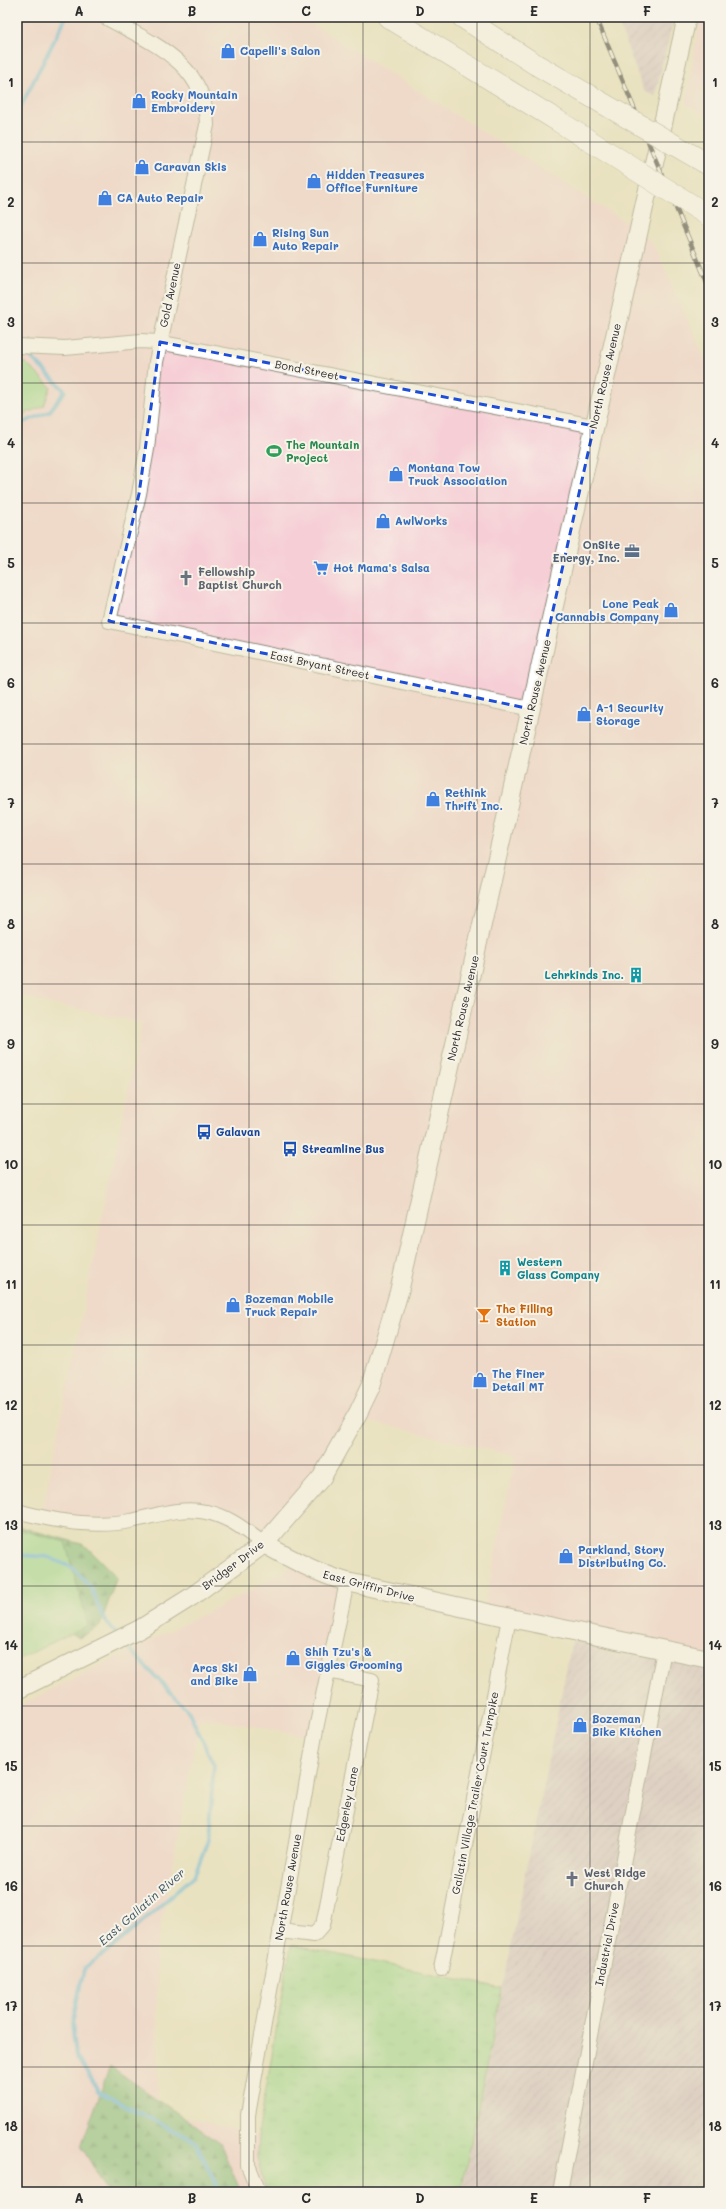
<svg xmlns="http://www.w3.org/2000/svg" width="726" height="2209" viewBox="0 0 726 2209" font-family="Mali,sans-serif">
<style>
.built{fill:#f6cfd6}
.industrial{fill:url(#industrial-furrows)}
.grass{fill:url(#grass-tufts);stroke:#62825c}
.forest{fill:url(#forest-firs);stroke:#537252}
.park{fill:#9ad98e;stroke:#62825c}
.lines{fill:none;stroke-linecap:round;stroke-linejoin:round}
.stream{stroke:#65b6e0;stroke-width:4}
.minor-casing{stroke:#8a8676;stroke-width:16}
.major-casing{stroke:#8a8676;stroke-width:20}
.highway-casing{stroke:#8a8676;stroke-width:22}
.minor{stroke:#fff;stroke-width:14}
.major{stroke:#fff;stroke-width:18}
.highway{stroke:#fff;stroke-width:21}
.rail-casing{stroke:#2b2b2b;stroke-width:4.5}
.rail{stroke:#f7f3e8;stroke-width:3;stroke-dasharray:9;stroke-linecap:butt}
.highway-bridge-casing{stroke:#8a8676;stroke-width:22;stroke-linecap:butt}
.highway-bridge{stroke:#fff;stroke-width:21}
.marked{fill:none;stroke:#1d4ed8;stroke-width:3;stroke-dasharray:8 5;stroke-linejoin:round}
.grid{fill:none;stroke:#2b2b2b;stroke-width:1;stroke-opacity:0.55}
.labels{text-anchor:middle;stroke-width:4;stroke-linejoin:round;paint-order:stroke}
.shop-label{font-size:11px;font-weight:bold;fill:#366cbe;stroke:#f7f3e8;text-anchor:start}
.street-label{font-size:11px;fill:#2b2b2b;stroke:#f7f3e8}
.leisure-label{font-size:11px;font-weight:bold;fill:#27864d;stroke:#f7f3e8;text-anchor:start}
.service-label{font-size:11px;font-weight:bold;fill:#4e5e75;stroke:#f7f3e8;text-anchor:end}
.worship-label{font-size:11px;font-weight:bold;fill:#5b616d;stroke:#f7f3e8;text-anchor:start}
.culture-label{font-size:11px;font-weight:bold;fill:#0d838f;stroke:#f7f3e8;text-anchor:end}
.transit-label{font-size:11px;font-weight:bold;fill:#164399;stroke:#f7f3e8;text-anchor:start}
.food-label{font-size:11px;font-weight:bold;fill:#c56008;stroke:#f7f3e8;text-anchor:start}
.water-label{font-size:12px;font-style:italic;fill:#3c5561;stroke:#f7f3e8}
.neatline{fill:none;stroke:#2b2b2b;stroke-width:1.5}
.grid-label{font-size:13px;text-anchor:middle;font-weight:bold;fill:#2b2b2b}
</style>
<defs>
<pattern id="industrial-furrows" width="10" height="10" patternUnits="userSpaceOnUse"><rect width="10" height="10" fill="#d1bdc9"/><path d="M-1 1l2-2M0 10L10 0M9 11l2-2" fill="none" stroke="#aa9aa3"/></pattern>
<pattern id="grass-tufts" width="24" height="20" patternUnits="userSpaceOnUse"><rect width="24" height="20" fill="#9ad98e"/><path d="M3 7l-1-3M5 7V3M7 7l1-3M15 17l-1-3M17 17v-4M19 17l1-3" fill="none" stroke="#85ba7b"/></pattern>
<pattern id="forest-firs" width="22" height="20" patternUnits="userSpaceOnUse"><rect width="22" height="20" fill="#7bb979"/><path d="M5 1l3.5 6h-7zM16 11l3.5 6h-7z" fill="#659763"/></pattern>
</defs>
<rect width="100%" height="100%" fill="#f7f3e8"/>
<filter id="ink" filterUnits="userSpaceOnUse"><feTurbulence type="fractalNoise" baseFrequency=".025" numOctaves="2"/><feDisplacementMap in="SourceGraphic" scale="8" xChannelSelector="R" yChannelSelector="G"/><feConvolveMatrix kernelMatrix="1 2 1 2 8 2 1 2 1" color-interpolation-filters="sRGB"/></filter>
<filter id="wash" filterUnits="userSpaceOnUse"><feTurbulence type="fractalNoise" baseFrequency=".012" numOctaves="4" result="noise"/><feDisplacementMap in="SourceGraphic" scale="16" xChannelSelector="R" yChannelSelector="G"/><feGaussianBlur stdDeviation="0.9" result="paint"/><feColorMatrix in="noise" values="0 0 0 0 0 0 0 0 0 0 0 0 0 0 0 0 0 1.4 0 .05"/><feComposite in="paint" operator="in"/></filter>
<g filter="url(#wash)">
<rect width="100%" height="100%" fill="#e9e2c0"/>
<!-- built -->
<path class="built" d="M17,17H301L638,230L653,244L709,367V1659L483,1613L516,1456L356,1418L264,1544L205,1511L131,1521L41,1518L142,1023L17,996V417L44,406L26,363H17Z
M700,17H709V118L686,104Z
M297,1563L347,1582L320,1738L200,1717L156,1952L158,2111L258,2135L257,2157L266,2192H17V1707L244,1594Z"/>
<!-- industrial -->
<path class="industrial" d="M616,17H674L655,96L644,91Z
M574,1631L709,1659V2192H462Z"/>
<!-- grass -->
<path class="grass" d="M291,1945L502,1988L461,2192H266L257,2157L258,2135Z"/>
<!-- forest -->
<path class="forest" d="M17,1526L85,1545L117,1577L100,1626L79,1638L67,1630L17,1581Z
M110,2066L220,2143L241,2192H108L81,2146Z"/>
<!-- park -->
<path class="park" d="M17,363H26L51,387L44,406L17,417Z
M17,1529L65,1542L88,1625L17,1660Z"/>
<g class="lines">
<!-- stream -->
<path class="stream" d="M17,110H19L66,17
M17,425L49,412L65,391L24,350
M17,1555L48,1557L73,1568L91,1588L104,1619L117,1635
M123,1642L189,1712L214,1765L208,1840L194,1876L119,1942L84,1969L72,2024L76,2056L99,2092L196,2142L219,2192"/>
</g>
</g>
<g filter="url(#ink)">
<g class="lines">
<!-- minor casing -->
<g class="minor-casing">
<path id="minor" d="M105,17C152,43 206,63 207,125L156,362L147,449L139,494L109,621L531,709
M17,346L65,348L141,341L158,342L594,426
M17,1511C53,1521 94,1528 131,1521C156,1516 180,1506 206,1512C229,1516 246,1531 264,1544
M280,1931L314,1935L323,1925L372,1680L327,1671
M441,1969L509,1618
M259,2192L248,2165V2115L317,1724L347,1582
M560,2192L664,1650"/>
</g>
<!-- major casing -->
<g class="major-casing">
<path id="major" d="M264,1544C291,1559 317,1573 347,1582L515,1619L709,1659
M17,1690L140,1629L191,1597L264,1544L322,1477L358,1413L371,1386L399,1292L687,17"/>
</g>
<!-- highway casing -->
<g class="highway-casing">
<path id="highway" d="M388,17L555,119
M462,17L535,64"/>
</g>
<!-- minor -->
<use href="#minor" class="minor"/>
<!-- major -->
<use href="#major" class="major"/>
<!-- highway -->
<use href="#highway" class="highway"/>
<!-- rail casing -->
<g class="rail-casing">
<path id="rail" d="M596,17L709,287"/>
</g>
<!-- rail -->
<use href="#rail" class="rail"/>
<!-- highway-bridge casing -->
<g class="highway-bridge-casing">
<path id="highway-bridge" d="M535,64L709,165
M555,119L709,216"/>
</g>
<!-- highway-bridge -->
<use href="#highway-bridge" class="highway-bridge"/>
</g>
</g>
<!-- marked area -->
<path d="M0 0H726V2209H0ZM160,342L594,426L531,709L109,621L139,494Z" fill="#e9e2c0" fill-opacity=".55" fill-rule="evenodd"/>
<path class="marked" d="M160,342L594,426L531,709L109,621L139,494Z"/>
<!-- grid -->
<path class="grid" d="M136,17V2192M249,17V2192M363,17V2192M477,17V2192M590,17V2192M17,142H709M17,263H709M17,383H709M17,503H709M17,623H709M17,744H709M17,864H709M17,984H709M17,1104H709M17,1225H709M17,1345H709M17,1465H709M17,1586H709M17,1706H709M17,1826H709M17,1946H709M17,2067H709"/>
<!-- icons -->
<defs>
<g id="shop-bare" transform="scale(1.2)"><path d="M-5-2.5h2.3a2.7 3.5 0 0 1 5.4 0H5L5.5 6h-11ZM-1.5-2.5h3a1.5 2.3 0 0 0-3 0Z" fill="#3f7fe0" stroke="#f7f3e8" stroke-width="2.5" paint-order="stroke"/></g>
<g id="stadium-bare" transform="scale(1.2)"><path d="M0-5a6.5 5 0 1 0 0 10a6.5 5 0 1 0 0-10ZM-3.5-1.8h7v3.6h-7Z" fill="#2e9e5b" stroke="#f7f3e8" stroke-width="2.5" paint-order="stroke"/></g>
<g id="office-bare" transform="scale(1.2)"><path d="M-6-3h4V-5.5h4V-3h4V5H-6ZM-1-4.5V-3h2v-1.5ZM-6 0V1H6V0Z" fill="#5c6f8a" stroke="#f7f3e8" stroke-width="2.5" paint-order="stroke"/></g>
<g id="supermarket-bare" transform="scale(1.2)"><path d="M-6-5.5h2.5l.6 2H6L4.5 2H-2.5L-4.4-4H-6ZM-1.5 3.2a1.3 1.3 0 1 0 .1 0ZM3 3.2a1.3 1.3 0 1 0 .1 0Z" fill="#3f7fe0" stroke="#f7f3e8" stroke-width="2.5" paint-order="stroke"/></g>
<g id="church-bare" transform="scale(1.2)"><path d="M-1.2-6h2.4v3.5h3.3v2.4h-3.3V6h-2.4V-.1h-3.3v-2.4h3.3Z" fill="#6b7280" stroke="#f7f3e8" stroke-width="2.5" paint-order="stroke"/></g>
<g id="building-bare" transform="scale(1.2)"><path d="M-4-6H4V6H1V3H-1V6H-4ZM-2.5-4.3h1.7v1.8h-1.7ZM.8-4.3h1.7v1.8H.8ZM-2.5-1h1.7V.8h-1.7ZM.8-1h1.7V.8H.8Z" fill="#0f9aa8" stroke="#f7f3e8" stroke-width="2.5" paint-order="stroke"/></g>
<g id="bus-bare" transform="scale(1.2)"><path d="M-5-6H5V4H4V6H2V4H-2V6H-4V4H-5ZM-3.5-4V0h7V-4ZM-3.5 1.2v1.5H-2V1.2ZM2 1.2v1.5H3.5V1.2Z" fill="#1a4fb4" stroke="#f7f3e8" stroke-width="2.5" paint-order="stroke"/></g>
<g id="bar-bare" transform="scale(1.2)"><path d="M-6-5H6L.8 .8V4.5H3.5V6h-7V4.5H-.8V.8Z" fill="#e8710a" stroke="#f7f3e8" stroke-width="2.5" paint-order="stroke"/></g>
</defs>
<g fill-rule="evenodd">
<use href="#shop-bare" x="228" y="51"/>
<use href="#shop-bare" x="139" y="101"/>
<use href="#shop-bare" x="142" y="167"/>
<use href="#shop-bare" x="314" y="181"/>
<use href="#shop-bare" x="105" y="198"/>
<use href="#shop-bare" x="260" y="239"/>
<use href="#stadium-bare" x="274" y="451"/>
<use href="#shop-bare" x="396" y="474"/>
<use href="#shop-bare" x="383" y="521"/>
<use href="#office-bare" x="632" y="551"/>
<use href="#supermarket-bare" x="321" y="568"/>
<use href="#church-bare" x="186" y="578"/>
<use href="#shop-bare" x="671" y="610"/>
<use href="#shop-bare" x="584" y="714"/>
<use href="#shop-bare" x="433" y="799"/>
<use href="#building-bare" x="636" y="975"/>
<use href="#bus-bare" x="204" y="1132"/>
<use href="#bus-bare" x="290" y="1149"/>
<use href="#building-bare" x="505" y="1268"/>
<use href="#shop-bare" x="233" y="1305"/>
<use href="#bar-bare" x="484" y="1315"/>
<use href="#shop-bare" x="480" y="1380"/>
<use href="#shop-bare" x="566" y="1556"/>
<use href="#shop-bare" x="293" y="1658"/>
<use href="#shop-bare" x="250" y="1674"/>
<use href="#shop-bare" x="580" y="1725"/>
<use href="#church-bare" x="572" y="1879"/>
</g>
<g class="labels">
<!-- shop labels -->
<g class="shop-label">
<text x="240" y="55">Capelli's Salon</text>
<text x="151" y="99">Rocky Mountain<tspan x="151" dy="13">Embroidery</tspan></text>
<text x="154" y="171">Caravan Skis</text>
<text x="326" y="179">Hidden Treasures<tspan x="326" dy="13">Office Furniture</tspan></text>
<text x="117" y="202">CA Auto Repair</text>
<text x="272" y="237">Rising Sun<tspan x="272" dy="13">Auto Repair</tspan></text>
<text x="408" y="472">Montana Tow<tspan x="408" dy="13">Truck Association</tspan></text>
<text x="395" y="525">AwlWorks</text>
<text x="333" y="572">Hot Mama's Salsa</text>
<text x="659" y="608" text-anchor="end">Lone Peak<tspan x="659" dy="13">Cannabis Company</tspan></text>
<text x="596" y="712">A-1 Security<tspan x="596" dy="13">Storage</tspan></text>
<text x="445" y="797">Rethink<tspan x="445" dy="13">Thrift Inc.</tspan></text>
<text x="245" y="1303">Bozeman Mobile<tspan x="245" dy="13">Truck Repair</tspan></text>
<text x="492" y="1378">The Finer<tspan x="492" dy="13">Detail MT</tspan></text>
<text x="578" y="1554">Parkland, Story<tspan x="578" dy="13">Distributing Co.</tspan></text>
<text x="305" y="1656">Shih Tzu's &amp;<tspan x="305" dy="13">Giggles Grooming</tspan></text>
<text x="238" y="1672" text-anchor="end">Arcs Ski<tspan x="238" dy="13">and Bike</tspan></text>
<text x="592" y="1723">Bozeman<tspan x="592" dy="13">Bike Kitchen</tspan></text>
</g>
<!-- street labels -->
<g class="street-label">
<text transform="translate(170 295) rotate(-78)" y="4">Gold Avenue</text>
<text transform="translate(307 370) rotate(11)" y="4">Bond Street</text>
<text transform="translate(605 376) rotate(-77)" y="4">North Rouse Avenue</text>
<text transform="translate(320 665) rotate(12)" y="4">East Bryant Street</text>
<text transform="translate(535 692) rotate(-77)" y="4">North Rouse Avenue</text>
<text transform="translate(463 1008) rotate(-77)" y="4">North Rouse Avenue</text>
<text transform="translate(233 1565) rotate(-37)" y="4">Bridger Drive</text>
<text transform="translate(369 1586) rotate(15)" y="4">East Griffin Drive</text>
<text transform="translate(475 1793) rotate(-79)" y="4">Gallatin Village Trailer Court Turnpike</text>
<text transform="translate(347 1804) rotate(-79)" y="4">Edgerley Lane</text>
<text transform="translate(288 1887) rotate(-80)" y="4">North Rouse Avenue</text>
<text transform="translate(607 1944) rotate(-79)" y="4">Industrial Drive</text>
</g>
<!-- leisure labels -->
<g class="leisure-label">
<text x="286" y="449">The Mountain<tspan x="286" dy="13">Project</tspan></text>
</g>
<!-- service labels -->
<g class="service-label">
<text x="620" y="549">OnSite<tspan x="620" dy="13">Energy, Inc.</tspan></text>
</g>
<!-- worship labels -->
<g class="worship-label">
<text x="198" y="576">Fellowship<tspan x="198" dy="13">Baptist Church</tspan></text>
<text x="584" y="1877">West Ridge<tspan x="584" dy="13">Church</tspan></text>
</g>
<!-- culture labels -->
<g class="culture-label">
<text x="624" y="979">Lehrkinds Inc.</text>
<text x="517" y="1266" text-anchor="start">Western<tspan x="517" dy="13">Glass Company</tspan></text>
</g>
<!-- transit labels -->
<g class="transit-label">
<text x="216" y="1136">Galavan</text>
<text x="302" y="1153">Streamline Bus</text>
</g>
<!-- food labels -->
<g class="food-label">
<text x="496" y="1313">The Filling<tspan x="496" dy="13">Station</tspan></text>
</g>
<!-- water labels -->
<g class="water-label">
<text transform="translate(142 1907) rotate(-41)" y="4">East Gallatin River</text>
</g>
</g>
<!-- margin -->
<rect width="726" height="2209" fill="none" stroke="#f7f3e8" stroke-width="44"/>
<rect x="22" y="22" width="682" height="2165" class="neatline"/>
<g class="grid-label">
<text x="79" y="16">A</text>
<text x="192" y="16">B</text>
<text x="306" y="16">C</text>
<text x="420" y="16">D</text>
<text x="534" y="16">E</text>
<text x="647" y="16">F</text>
<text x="11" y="87">1</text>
<text x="715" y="87">1</text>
<text x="11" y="207">2</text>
<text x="715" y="207">2</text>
<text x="11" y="327">3</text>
<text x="715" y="327">3</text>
<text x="11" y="448">4</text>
<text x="715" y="448">4</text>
<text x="11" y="568">5</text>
<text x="715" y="568">5</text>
<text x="11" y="688">6</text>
<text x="715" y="688">6</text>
<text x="11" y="808">7</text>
<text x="715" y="808">7</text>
<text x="11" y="929">8</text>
<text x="715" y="929">8</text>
<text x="11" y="1049">9</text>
<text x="715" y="1049">9</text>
<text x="11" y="1169">10</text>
<text x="715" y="1169">10</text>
<text x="11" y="1289">11</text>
<text x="715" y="1289">11</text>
<text x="11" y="1410">12</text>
<text x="715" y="1410">12</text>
<text x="11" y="1530">13</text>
<text x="715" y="1530">13</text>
<text x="11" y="1650">14</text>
<text x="715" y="1650">14</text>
<text x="11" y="1771">15</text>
<text x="715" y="1771">15</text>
<text x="11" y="1891">16</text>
<text x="715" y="1891">16</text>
<text x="11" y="2011">17</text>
<text x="715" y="2011">17</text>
<text x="11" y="2131">18</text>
<text x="715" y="2131">18</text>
<text x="79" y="2203">A</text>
<text x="192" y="2203">B</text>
<text x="306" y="2203">C</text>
<text x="420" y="2203">D</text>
<text x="534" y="2203">E</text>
<text x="647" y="2203">F</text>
</g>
</svg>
